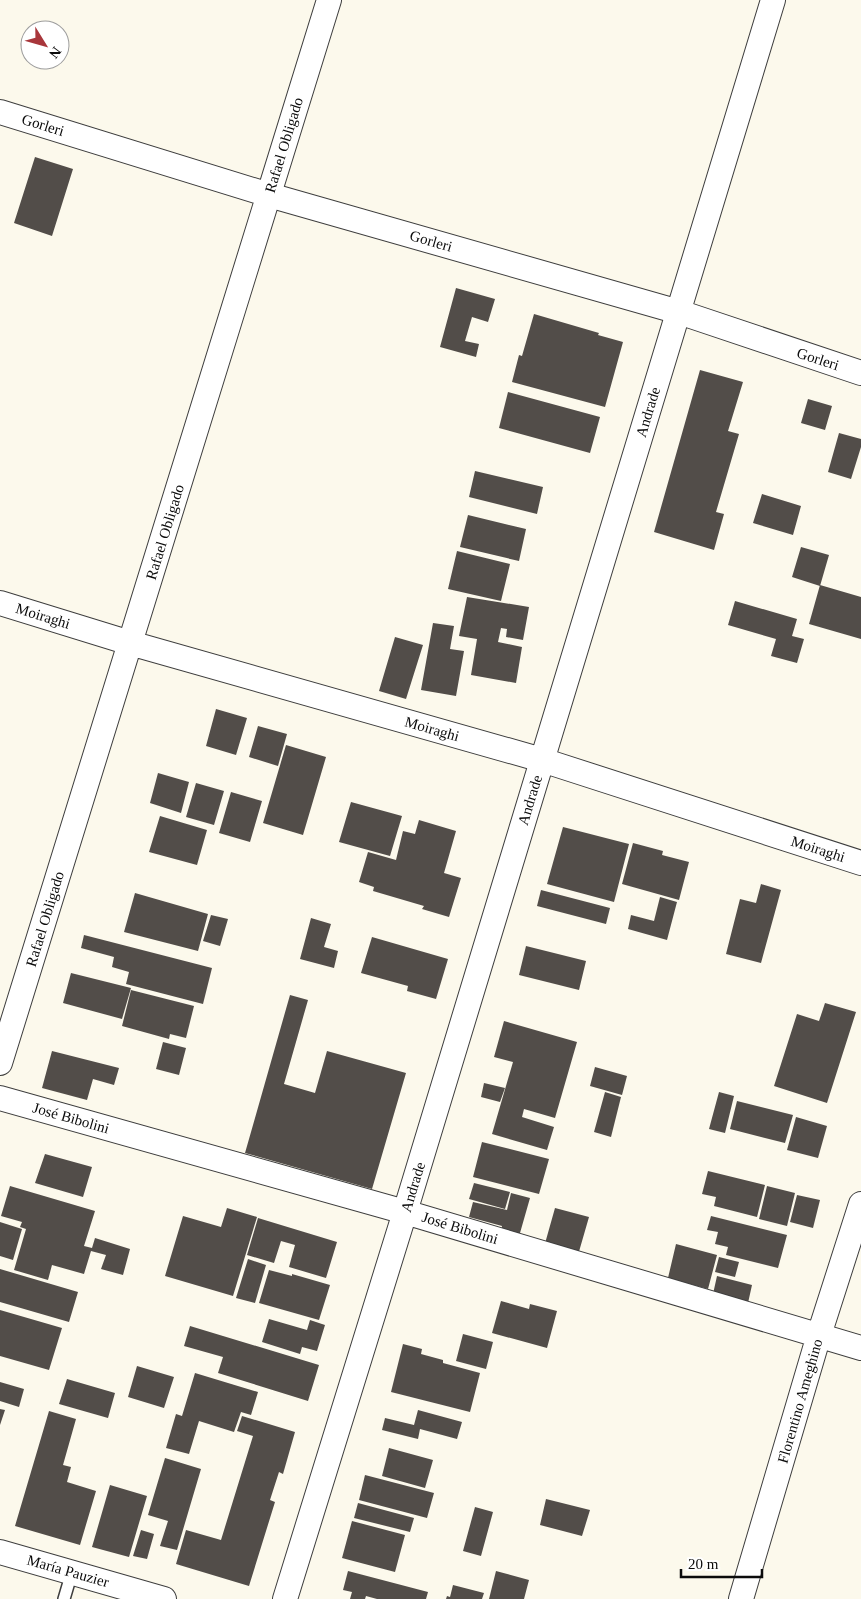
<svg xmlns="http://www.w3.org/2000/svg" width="861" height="1599" viewBox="0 0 861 1599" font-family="'Times New Roman',serif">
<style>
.building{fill:#524d49}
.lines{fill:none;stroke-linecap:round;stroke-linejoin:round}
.service-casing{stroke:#3e3e3e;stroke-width:14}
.minor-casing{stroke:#3e3e3e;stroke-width:26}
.service{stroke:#fff;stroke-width:11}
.minor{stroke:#fff;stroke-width:24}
.labels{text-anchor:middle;stroke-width:5;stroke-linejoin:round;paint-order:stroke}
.street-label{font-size:15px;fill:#0b0b0b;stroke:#fff}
</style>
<rect width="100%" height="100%" fill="#fcf9ec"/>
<!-- building -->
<path class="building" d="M35,157L73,169L52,236L14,223Z
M456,288L495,299L488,322L472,317L465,341L479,344L476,357L440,347Z
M534,314L599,333L598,335L623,342L605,407L512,382L519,355L522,356Z
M700,370L743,382L728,431L739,434L716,512L724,514L714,550L654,532Z
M508,392L600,417L590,453L499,428Z
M808,399L832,406L825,430L801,423Z
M839,433L861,439V447L851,479L828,472Z
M475,471L543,487L537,514L469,497Z
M762,494L801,506L793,535L753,523Z
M468,515L526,529L519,561L460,547Z
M801,547L829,555L820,586L792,577Z
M457,551L510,564L501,601L448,589Z
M820,585L861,597V639L809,624Z
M467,597L529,607L523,640L506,637L507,629L501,628L498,642L522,647L516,683L471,675L477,639L459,636Z
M735,601L797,619L792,636L804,639L797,663L771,656L776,639L728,625Z
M433,623L454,626L450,649L464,651L456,696L421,690Z
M395,637L423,645L406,699L379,691Z
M216,709L247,718L236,755L206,746Z
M258,726L287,734L278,766L249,757Z
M286,745L326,757L303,835L263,823Z
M158,773L189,782L181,813L150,803Z
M196,783L224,791L214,825L186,817Z
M231,792L262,801L250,842L219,833Z
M351,802L402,816L390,856L339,842Z
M160,816L207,830L197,865L149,852Z
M419,820L456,831L444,873L461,878L449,917L422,909L424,906L373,891L374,887L359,882L368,852L396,860L403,831L415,834Z
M563,827L629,844L614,902L547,884Z
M633,843L663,851L662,855L689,862L679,900L622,884Z
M761,884L781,890L761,963L726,954L740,899L756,903Z
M541,890L610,908L606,924L537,906Z
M135,893L208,914L198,951L124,932Z
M660,897L677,902L667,940L628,929L631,915L654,921Z
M211,915L228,919L220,946L203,941Z
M311,918L331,924L324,947L338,951L334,968L300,959Z
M84,935L212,968L203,1004L126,984L129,972L112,967L114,957L81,948Z
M372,937L448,959L436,999L407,991L408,986L361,973Z
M526,946L586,961L579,990L519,975Z
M71,973L131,988L122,1019L63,1003Z
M131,990L194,1006L186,1038L170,1034L169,1039L122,1026Z
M290,995L308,1000L284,1084L315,1093L327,1051L406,1073L372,1189L245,1153Z
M825,1003L856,1012L827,1103L774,1086L797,1014L819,1021Z
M504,1021L577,1042L555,1118L524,1109L522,1117L554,1127L547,1150L492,1134L513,1062L494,1057Z
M163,1042L186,1048L179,1075L156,1069Z
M52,1051L119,1068L114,1085L93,1079L87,1100L42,1088Z
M595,1067L627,1076L622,1095L590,1086Z
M484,1083L505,1088L500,1102L481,1097Z
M605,1092L621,1097L611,1137L594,1132Z
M719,1092L734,1096L725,1133L709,1129Z
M737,1101L793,1115L785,1143L730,1129Z
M796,1117L827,1126L818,1158L787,1150Z
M482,1142L549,1159L539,1194L473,1177Z
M45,1154L92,1167L83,1197L35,1183Z
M708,1171L765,1185L757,1217L714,1206L716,1197L702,1194Z
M474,1183L510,1192L505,1209L469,1199Z
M10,1186L95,1211L84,1246L92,1248L95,1238L130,1249L123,1275L101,1269L106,1255L91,1251L84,1274L52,1265L48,1280L14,1270L26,1229L20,1227L22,1222L1,1216Z
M767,1186L795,1193L787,1226L759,1219Z
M511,1193L530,1198L518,1240L500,1236L502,1226L469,1217L473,1202L507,1210Z
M797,1195L820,1200L813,1228L790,1222Z
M227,1208L257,1217L233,1296L165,1276L183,1216L221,1227Z
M555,1208L589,1217L578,1255L544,1247Z
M711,1216L787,1235L778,1268L726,1255L728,1247L715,1244L718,1232L707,1230Z
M258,1218L337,1242L326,1278L289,1267L295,1245L281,1241L274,1263L247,1255Z
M0,1222L22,1229L13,1260L0,1256Z
M676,1244L717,1255L708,1289L668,1278Z
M719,1257L739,1262L735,1277L715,1272Z
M248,1259L266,1265L255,1303L236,1298Z
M0,1269L78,1292L69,1322L0,1302Z
M269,1270L292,1276V1274L330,1285L319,1320L259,1303Z
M717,1276L752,1285L748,1303L713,1294Z
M501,1301L529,1309L530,1304L557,1311L547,1348L492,1333Z
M0,1310L62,1328L49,1370L0,1356Z
M269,1319L307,1330L310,1320L325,1325L317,1351L302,1347L300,1354L262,1342Z
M190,1326L319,1365L308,1401L218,1373L223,1357L184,1346Z
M463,1334L493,1342L486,1369L456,1361Z
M403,1344L422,1349L421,1354L443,1360V1363L480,1373L470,1412L391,1392Z
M137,1366L174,1377L164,1408L128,1397Z
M195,1373L258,1392L251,1415L241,1412L234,1432L199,1421L189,1454L166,1448L176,1414L182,1416Z
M67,1379L115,1393L108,1418L59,1404Z
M0,1382L24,1389L19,1407L0,1401Z
M0,1409L5,1410L0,1425Z
M418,1410L462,1422L457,1439L420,1429L418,1439L382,1430L385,1418L414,1425Z
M49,1411L76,1419L63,1465L71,1467L67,1482L96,1491L80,1545L15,1526Z
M242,1416L295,1432L283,1474L279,1472L270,1500L275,1502L249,1586L176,1564L186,1530L221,1540L253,1436L237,1431Z
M389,1448L433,1460L425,1488L382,1476Z
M165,1458L201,1469L177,1550L160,1546L168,1521L148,1515Z
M365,1475L434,1493L427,1518L359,1500Z
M110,1485L147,1496L129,1557L92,1547Z
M546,1499L590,1510L582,1536L540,1525Z
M358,1503L414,1518L410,1532L354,1518Z
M475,1507L493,1512L481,1556L463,1551Z
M352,1521L405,1535L395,1572L342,1558Z
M141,1530L154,1534L147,1559L133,1556Z
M348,1571L428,1592L426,1599H377L366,1596L365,1599H350L352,1592L343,1590Z
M496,1571L529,1580L524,1599H489Z
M453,1585L484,1593L482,1599H446L447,1596L450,1597Z"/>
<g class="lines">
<!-- service casing -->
<g class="service-casing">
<path id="service" d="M64,1599L72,1572"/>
</g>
<!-- minor casing -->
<g class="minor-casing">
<path id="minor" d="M0,112L269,195L679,312L861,373
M0,603L130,643L542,760L861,863
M0,1063L329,0
M0,1098L405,1212L861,1348
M0,1552L164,1599
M285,1599L405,1212L773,0
M741,1599L819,1335L861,1204"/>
</g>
<!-- service -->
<use href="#service" class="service"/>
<!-- minor -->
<use href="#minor" class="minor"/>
</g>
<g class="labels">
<!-- street labels -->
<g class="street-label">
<text transform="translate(43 125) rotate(17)" y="5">Gorleri</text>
<text transform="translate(284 145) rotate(-73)" y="5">Rafael Obligado</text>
<text transform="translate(431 241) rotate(16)" y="5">Gorleri</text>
<text transform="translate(818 359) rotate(18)" y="5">Gorleri</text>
<text transform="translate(648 412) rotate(-73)" y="5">Andrade</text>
<text transform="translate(165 532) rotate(-73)" y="5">Rafael Obligado</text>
<text transform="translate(43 616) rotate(17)" y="5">Moiraghi</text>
<text transform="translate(432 729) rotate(16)" y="5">Moiraghi</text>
<text transform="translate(530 800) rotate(-73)" y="5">Andrade</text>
<text transform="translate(818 849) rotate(18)" y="5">Moiraghi</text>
<text transform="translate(45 919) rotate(-73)" y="5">Rafael Obligado</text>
<text transform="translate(71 1118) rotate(16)" y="5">José Bibolini</text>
<text transform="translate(413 1187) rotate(-73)" y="5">Andrade</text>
<text transform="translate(460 1228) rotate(17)" y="5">José Bibolini</text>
<text transform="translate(800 1401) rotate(-74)" y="5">Florentino Ameghino</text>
<text transform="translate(68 1571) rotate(16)" y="5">María Pauzier</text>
</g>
</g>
<!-- north arrow -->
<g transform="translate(45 45) rotate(127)"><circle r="24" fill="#ffffff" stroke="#9d9d9d"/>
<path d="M0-4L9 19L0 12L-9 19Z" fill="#a8363b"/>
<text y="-8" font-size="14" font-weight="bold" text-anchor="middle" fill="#0b0b0b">N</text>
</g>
<!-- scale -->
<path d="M681 1569v8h81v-8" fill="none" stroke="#0b0b0b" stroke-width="2.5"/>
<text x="688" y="1569" font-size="15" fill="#0b0b0b" stroke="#ffffff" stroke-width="4" paint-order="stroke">20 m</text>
</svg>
